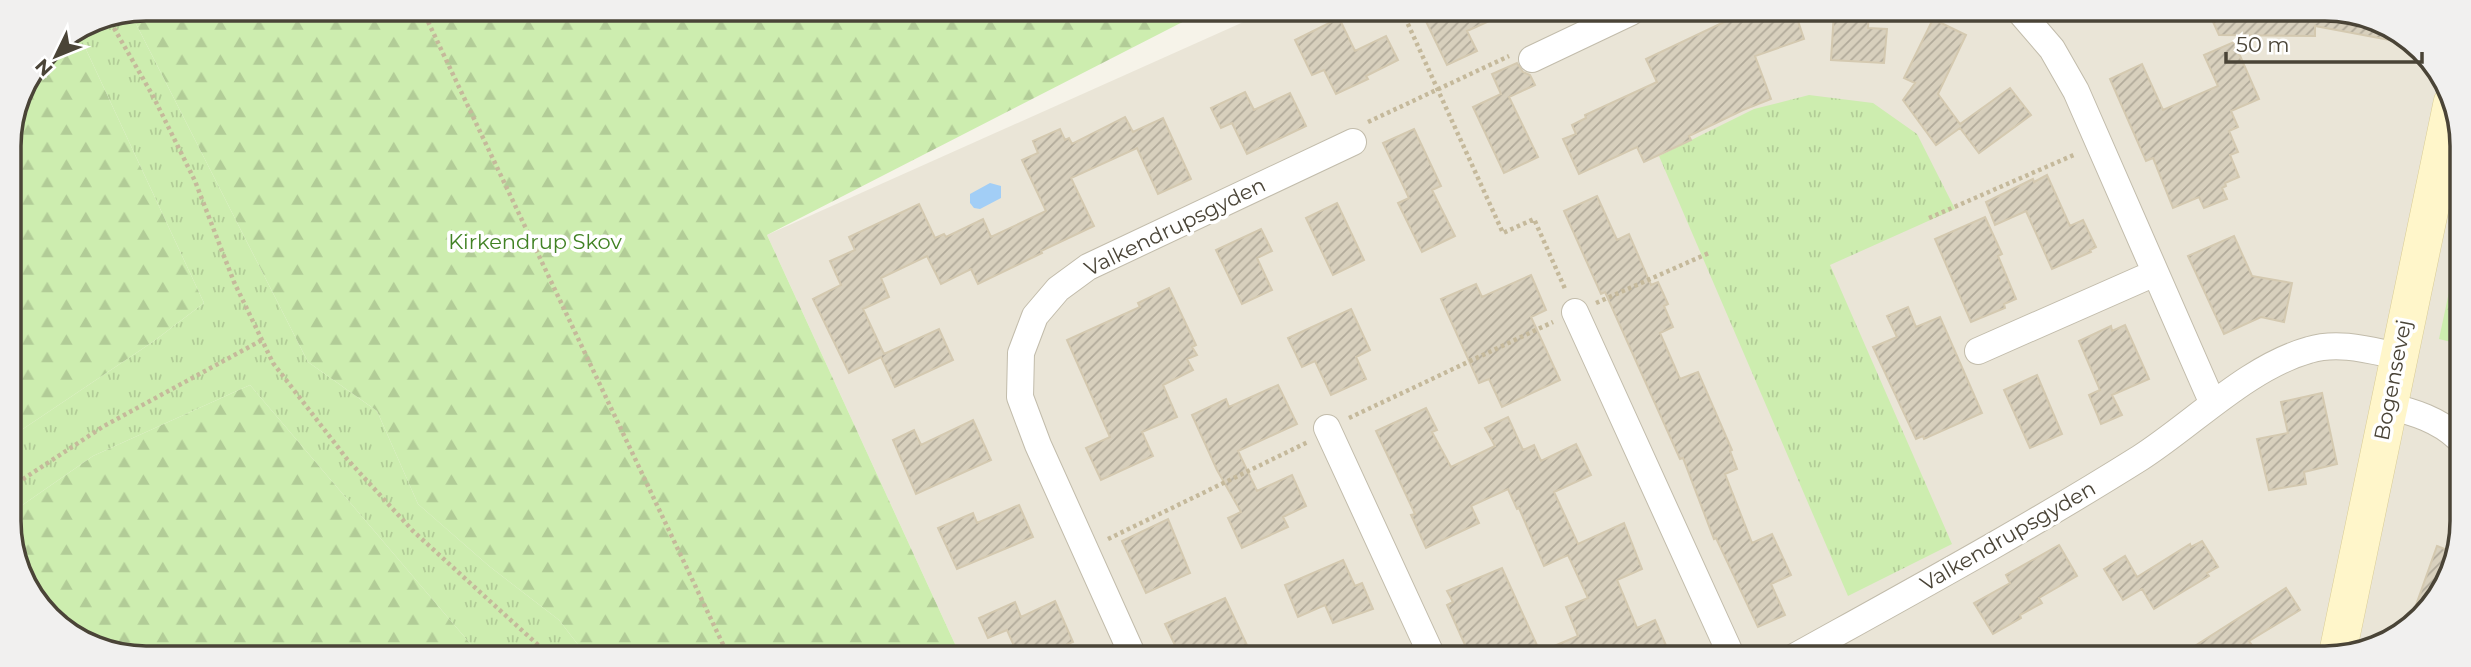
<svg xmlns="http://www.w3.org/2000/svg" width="2471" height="667" viewBox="0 0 2471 667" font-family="Montserrat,sans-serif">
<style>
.residential{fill:#eae5d7}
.grass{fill:url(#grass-tufts)}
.forest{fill:url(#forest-firs)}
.water{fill:#a2cef6}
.building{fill:url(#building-hatch);stroke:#d4c9b0;stroke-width:2}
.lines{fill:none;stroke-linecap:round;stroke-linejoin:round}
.street-casing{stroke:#c2bcab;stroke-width:28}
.secondary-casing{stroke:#d9cc96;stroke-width:38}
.path{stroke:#c5b99b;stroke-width:4.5;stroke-dasharray:3.5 3.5;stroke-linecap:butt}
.street{stroke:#fff;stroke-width:26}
.secondary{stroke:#fff6ca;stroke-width:37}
.labels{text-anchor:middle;stroke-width:7;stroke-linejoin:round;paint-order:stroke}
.street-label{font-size:21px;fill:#4a4437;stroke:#fff}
.park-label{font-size:21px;fill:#418224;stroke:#fff}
.rim{fill:none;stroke:#4a4437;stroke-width:3.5}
</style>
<defs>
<pattern id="grass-tufts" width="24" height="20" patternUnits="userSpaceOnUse" patternTransform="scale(1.75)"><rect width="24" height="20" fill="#cdedaf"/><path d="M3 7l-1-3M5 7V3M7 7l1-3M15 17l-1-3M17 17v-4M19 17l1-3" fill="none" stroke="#b2cc97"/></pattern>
<pattern id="forest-firs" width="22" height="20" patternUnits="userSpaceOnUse" patternTransform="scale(1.75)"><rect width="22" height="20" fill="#cdedaf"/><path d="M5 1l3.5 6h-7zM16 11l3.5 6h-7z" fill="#b2cc97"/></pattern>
<pattern id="building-hatch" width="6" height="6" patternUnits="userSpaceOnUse" patternTransform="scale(1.75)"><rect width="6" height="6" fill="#d8d0bd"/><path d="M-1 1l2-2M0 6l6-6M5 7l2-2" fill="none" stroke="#b1aa9a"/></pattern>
</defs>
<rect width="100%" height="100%" fill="#f6f3e9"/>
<!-- residential -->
<path class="residential" d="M1268,11L2360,13L2428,55L2460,120L2458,556L2415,624L2334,658L960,655L767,235Z"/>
<!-- grass -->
<path class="grass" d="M130,12L308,362L377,411L418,504L489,566L559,620L586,655L479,654L250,385L93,456L11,513V437L154,341L204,303L77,30L94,19Z
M1809,95L1873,103L1917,134L1955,209L1830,265L1952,544L1848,596L1659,156L1754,109Z"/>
<!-- forest -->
<path class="forest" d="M146,9L1204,11L767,235L960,655H586L559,620L489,566L418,504L377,411L308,362L130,12Z
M77,30L204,303L154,341L11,437L9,137L19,93L49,49Z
M2459,245V344L2439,339Z
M250,385L479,654H111L49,618L11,547V513L93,456Z"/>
<!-- water -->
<path class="water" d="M990,183L1001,186V198L980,209L974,208L970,203V194Z"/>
<!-- building -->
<path class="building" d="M1421,11H1428L1509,12L1467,31L1477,51L1447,65Z
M1745,12H1795L1804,39L1755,56L1771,99L1743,110L1689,136L1691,140L1644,162L1637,147L1579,174L1563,139L1576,134L1572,125L1586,118L1585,115L1657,82L1646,59Z
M1834,12H1869L1868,28L1887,29L1884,63L1831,60Z
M2209,13H2360L2406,41L2405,43L2315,26V36L2219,35Z
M1339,18L1355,51L1386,36L1398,60L1366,76L1368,79L1336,94L1324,70L1312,75L1295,40Z
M1933,19L1966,35L1938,94L1960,124L2010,88L2031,115L1979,153L1960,128L1936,145L1903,100L1915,83L1904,78Z
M2234,42L2259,99L2231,111L2238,127L2229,131L2238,152L2230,155L2239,177L2225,183L2226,186L2222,188L2227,199L2204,208L2199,197L2173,208L2153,158L2146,161L2110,79L2142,64L2163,110L2218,86L2204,55Z
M1517,63L1523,72L1530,75L1535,85L1509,97L1538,157L1504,173L1473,107L1501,94L1492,74Z
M1245,92L1254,110L1290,93L1306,126L1247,154L1232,123L1221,128L1211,108Z
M1125,117L1133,132L1163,118L1191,179L1158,194L1137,148L1071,178L1094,226L1041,251L1042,253L978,284L971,269L941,284L927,256L881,278L889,297L863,309L884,354L939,329L953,360L895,387L881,357L849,373L813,299L841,285L830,261L855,250L849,237L919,204L935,238L944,234L946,237L983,219L991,237L1046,211L1022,160L1038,153L1033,141L1060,129L1065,140L1069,138L1072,144Z
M1414,129L1441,186L1432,190L1455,236L1422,252L1398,203L1409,198L1383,143Z
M2047,175L2070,226L2083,220L2096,247L2090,250L2091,252L2052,269L2026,211L1995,225L1986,202L2033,179L2034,182Z
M1597,196L1617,240L1629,234L1651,285L1658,282L1668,304L1664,306L1673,327L1660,333L1680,379L1698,372L1732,450L1730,451L1737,469L1725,474L1752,543L1772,534L1791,575L1771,584L1785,615L1758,627L1716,538L1714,539L1683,458L1680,459L1605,292L1601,294L1564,211Z
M1337,203L1364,260L1333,275L1306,218Z
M1985,217L2002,254L1998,256L2016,299L2004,304L2005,308L1971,322L1935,239Z
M1261,229L1272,251L1257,258L1272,290L1242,304L1216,250Z
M2234,236L2252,276L2292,283L2284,322L2261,317L2224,334L2188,256Z
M1531,275L1546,310L1531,317L1560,380L1502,407L1489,379L1479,383L1441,299L1476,284L1482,297Z
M1169,288L1196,345L1192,347L1197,355L1187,359L1193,370L1163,385L1177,417L1142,432L1153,456L1101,480L1086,448L1110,437L1067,340L1140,307L1138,303Z
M1908,307L1916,327L1940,317L1982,413L1924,439L1923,436L1916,439L1873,347L1897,337L1887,316Z
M1351,309L1370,350L1356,357L1366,379L1331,395L1315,361L1302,367L1288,338Z
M2125,325L2149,379L2112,395L2122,415L2101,424L2089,395L2100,390L2079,341L2111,326L2112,331Z
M2037,375L2062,434L2030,448L2004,390Z
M1278,385L1297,424L1238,451L1257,491L1292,475L1306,506L1283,517L1288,527L1242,548L1228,518L1241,512L1217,470L1192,415L1226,399L1229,407Z
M2322,393L2337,464L2304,472L2306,484L2269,490L2257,439L2288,433L2281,402Z
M1426,408L1437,430L1432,432L1451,467L1495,446L1485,428L1508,417L1523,450L1534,445L1541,461L1576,444L1591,475L1554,492L1578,544L1624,523L1642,569L1617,580L1637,628L1655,620L1668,650L1654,657L1470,656L1447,605L1453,602L1447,591L1502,568L1540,652L1578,636L1566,607L1588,598L1568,555L1544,566L1519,508L1517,509L1508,489L1471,506L1479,523L1426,548L1411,515L1415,514L1376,431Z
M973,420L991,460L916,494L893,440L914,430L921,445Z
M1019,505L1033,537L957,569L938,528L973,513L977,523Z
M1168,519L1190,573L1146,593L1122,541Z
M2202,541L2218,567L2207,573L2209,576L2154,609L2142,589L2123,600L2104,569L2125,556L2137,577L2190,544L2191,547Z
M2059,545L2077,576L2039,598L2042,603L2020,615L2021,618L1993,634L1974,603L2010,583L2006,575Z
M2437,546L2455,553L2449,570L2423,612L2415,608Z
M1343,560L1355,586L1362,583L1373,609L1333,623L1325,605L1298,617L1285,585Z
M2286,588L2300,610L2249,641L2256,651L2245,658H2176Z
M1225,598L1252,656H1180L1165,624Z
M1055,601L1073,642L1042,655H1018L1007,630L988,638L979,618L1015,602L1021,617Z"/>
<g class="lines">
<!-- street casing -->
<g class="street-casing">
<path id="street" d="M2021,13L2052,49L2076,91L2213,404
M1532,59L1631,12
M1575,312L1732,657
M1978,351L2155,273
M2388,406C2414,412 2439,420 2458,438
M1327,428L1432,656
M1133,656L1038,445L1020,397L1021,353L1035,316L1058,289L1088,267L1353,142
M1794,657C1911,592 2027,529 2140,458C2193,424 2248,367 2309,350C2338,341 2369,350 2398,356"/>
</g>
<!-- secondary casing -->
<g class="secondary-casing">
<path id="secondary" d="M2337,656L2452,103"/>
</g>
<!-- path -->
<path class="path" d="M422,9L728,655
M1402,11L1503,233L1534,219L1566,291
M107,16L153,96L195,181L234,282L273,363L347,459L413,531L549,655
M1368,122L1509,56
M1929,218L2076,154
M1596,303L1709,253
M1349,418L1553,322
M11,487L104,426L262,340
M1108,539L1308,442"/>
<!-- street -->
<use href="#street" class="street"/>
<!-- secondary -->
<use href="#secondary" class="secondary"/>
</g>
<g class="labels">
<!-- street labels -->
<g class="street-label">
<text transform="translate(1175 227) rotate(-26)" y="7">Valkendrupsgyden</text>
<text transform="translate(2393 380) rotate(-79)" y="7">Bogensevej</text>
<text transform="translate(2008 536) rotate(-30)" y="7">Valkendrupsgyden</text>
</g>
<!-- park labels -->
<g class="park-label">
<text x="535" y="249">Kirkendrup Skov</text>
</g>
</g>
<!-- crop -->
<path d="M0 0H2471V667H0ZM146 21H2325A125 125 0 0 1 2450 146V521A125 125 0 0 1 2325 646H146A125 125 0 0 1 21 521V146A125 125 0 0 1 146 21Z" fill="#f1f0ef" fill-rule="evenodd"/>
<path class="rim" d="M146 21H2325A125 125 0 0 1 2450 146V521A125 125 0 0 1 2325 646H146A125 125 0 0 1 21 521V146A125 125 0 0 1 146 21Z"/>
<!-- north arrow -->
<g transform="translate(56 56) rotate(227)" stroke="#ffffff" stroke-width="5" paint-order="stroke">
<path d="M0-5L12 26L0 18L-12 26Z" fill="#4a4437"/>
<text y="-10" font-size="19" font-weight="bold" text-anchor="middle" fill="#4a4437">N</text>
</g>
<!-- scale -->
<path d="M2226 52v10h196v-10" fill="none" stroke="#4a4437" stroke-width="3.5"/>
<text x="2236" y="52" font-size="21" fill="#4a4437" stroke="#ffffff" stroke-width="5" paint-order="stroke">50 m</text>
</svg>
